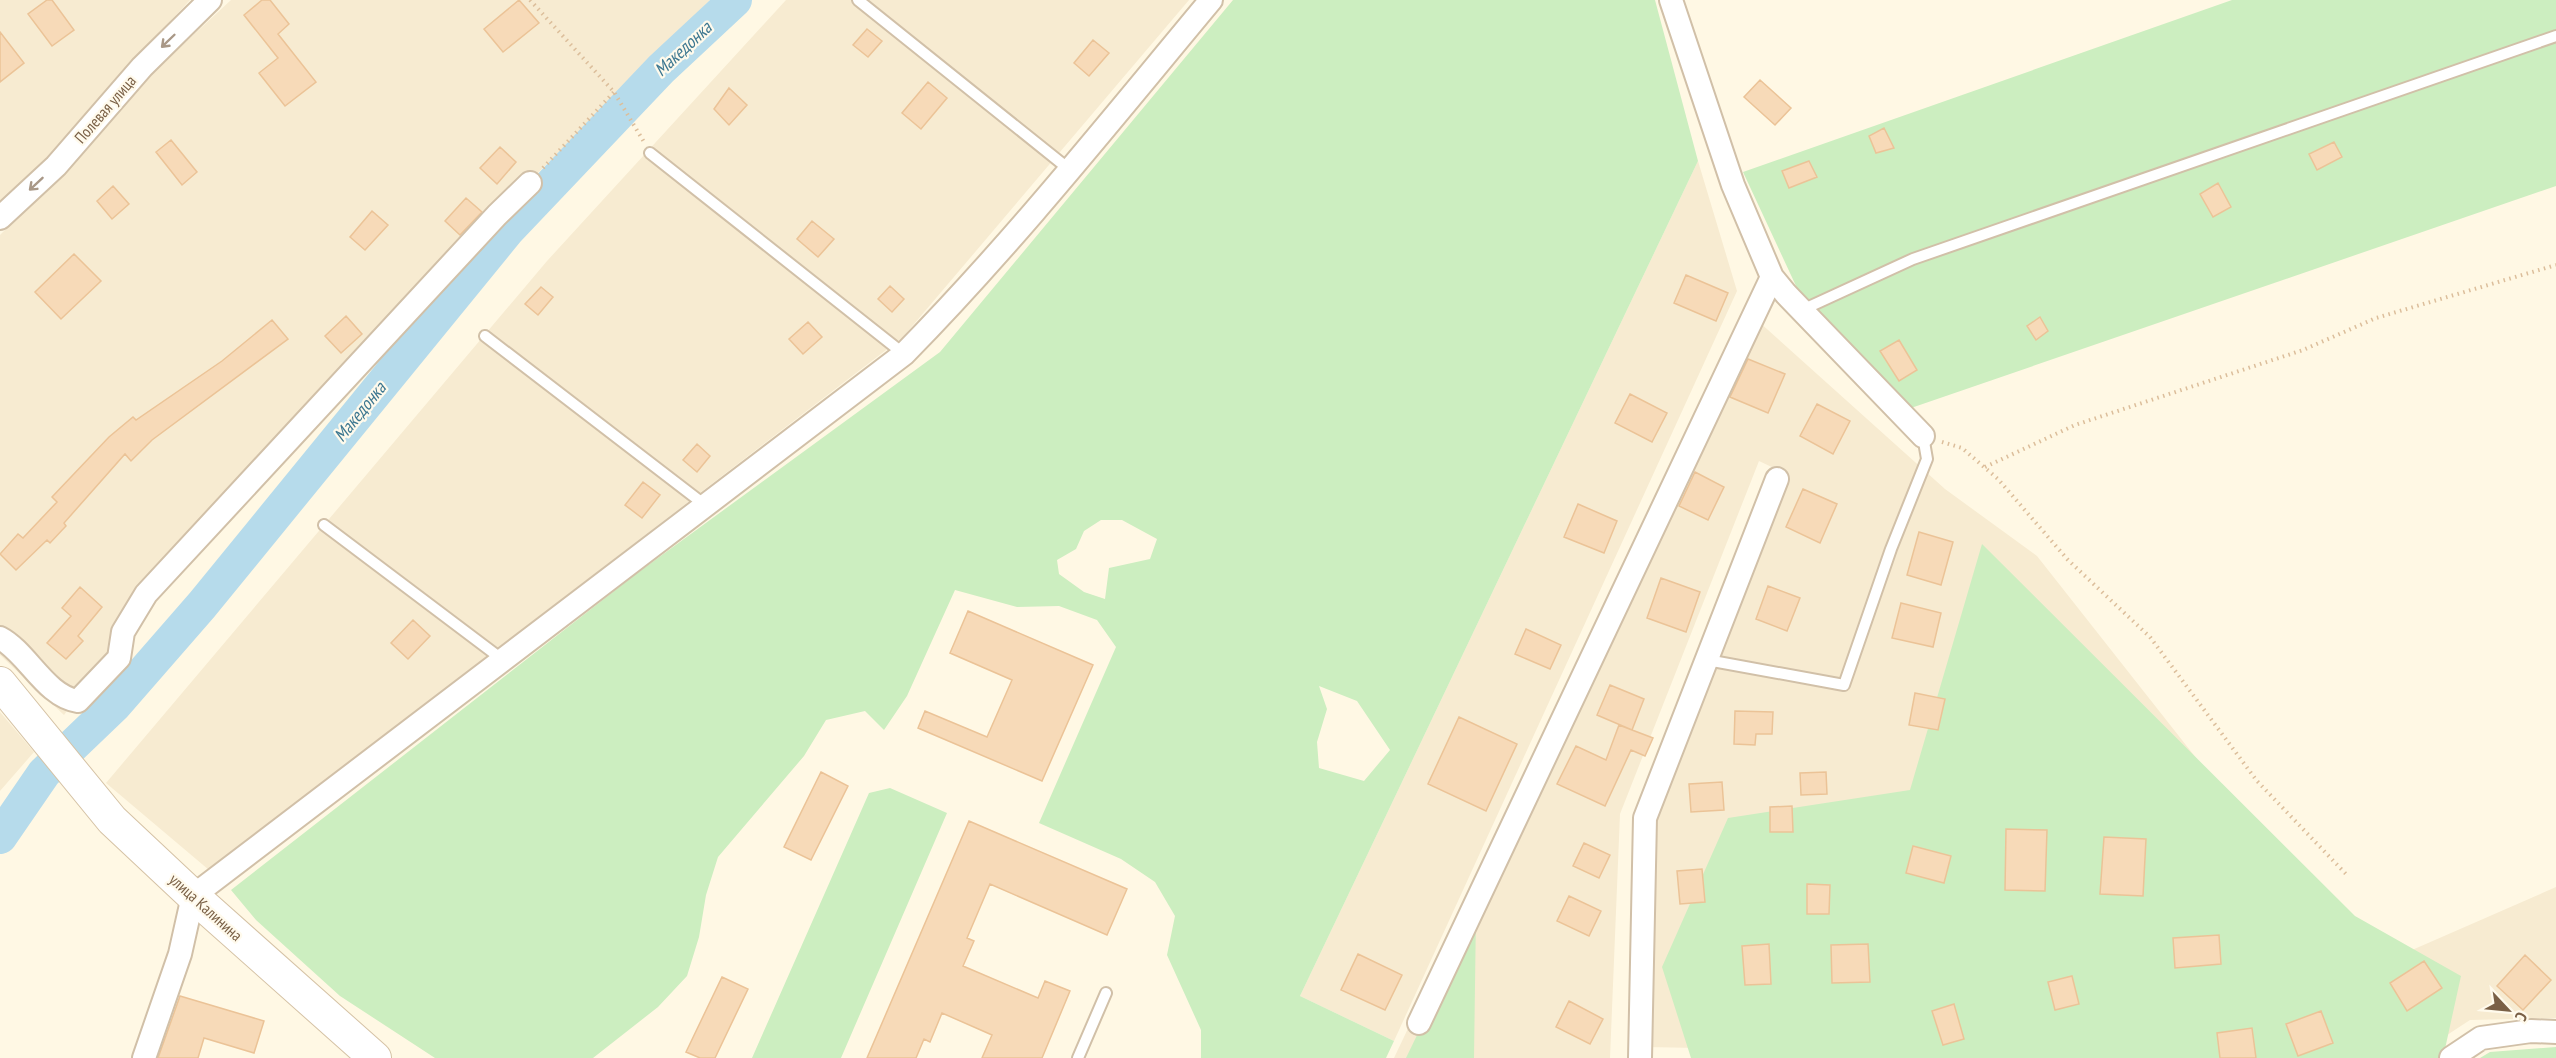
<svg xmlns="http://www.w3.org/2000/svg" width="2556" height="1058" viewBox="0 0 2556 1058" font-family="'PT Sans Narrow',sans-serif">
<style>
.residential{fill:#f7ebd1}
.green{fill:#cceec0;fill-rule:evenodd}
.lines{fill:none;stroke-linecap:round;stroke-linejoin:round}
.river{stroke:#b6dbeb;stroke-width:34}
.building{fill:#f7dab8;stroke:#ebc397;stroke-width:1.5}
.service-casing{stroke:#d1c0a8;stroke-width:14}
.minor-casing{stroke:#d1c0a8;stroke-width:26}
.secondary-casing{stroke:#d5c2a5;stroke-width:34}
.path{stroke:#dcbe9b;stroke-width:4;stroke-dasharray:1.5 4.5;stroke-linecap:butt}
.service{stroke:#fff;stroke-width:10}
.minor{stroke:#fff;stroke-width:22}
.secondary{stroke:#fff;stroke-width:32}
.oneway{stroke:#a99887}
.labels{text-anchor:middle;stroke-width:4.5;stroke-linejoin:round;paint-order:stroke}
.street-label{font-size:16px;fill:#7a6046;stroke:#fffaec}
.water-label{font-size:18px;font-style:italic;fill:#3d7790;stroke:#fffaec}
</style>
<rect width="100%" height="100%" fill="#fff8e4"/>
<!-- residential -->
<path class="residential" d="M0,0H190L130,64L47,160L0,205Z
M231,0H710L502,209L165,574L64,715L0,655V235L58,177L149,76Z
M786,0H1189L903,337L209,870L106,783L547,261Z
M1698,161L1737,291L1394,1041L1300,996Z
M1748,312L1945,489L2037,556L2364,971L2556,887V1018L2470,1020L2412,1058H1941L1917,1052L1645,1047L1653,809L1778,470L1759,461L1620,814L1610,1058H1394Z
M0,712L34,752L0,791Z"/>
<!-- green -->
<path class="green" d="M1233,0H1655L1698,161L1300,996L1394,1041L1386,1058H1201V1030L1167,955L1175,916L1155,882L1121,859L1039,823L1116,647L1097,620L1059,606L1017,607L955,590L907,696L884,730L865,711L826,720L804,756L718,857L706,895L699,937L687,976L658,1007L593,1058H435L340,996L256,920L231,890L636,574L940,352ZM1101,520H1122L1157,539L1150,559L1109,568L1105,599L1084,592L1059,574L1057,560L1076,549L1084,531ZM1319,686L1357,701L1390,750L1364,781L1319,768L1317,742L1327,709Z
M2232,0H2556V186L1911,408L1810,316L1743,172Z
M1982,544L2355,916L2461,976L2443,1058H1691L1662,967L1728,818L1910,790Z
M890,788L947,813L841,1058H752L869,793Z
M1476,913L1474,1058H1406Z
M2556,1047V1058H2480L2490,1052Z"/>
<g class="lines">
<!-- river -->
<path class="river" d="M0,837L44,773L114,706L202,605L508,230L661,69L735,0"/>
</g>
<!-- building -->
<path class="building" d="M47,0H52L74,30L52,46L28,14Z
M262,0H270L289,24L278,34L316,82L285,106L259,73L278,58L244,15Z
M519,0L539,23L503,52L484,29Z
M867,29L882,41L868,57L853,45Z
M0,32L24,63L0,82Z
M1093,40L1109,53L1089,76L1074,63Z
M1760,80L1791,108L1775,125L1744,97Z
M928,82L947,98L921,129L902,113Z
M729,88L747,105L729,125L714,109Z
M1884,128L1894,148L1876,153L1869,136Z
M171,140L197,172L182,185L156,152Z
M2334,142L2342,157L2317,170L2309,154Z
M500,147L516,162L497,184L480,168Z
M1809,161L1817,177L1789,188L1782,171Z
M2218,183L2231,207L2213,217L2200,194Z
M113,186L129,204L112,219L97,201Z
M466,198L482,212L460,235L445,221Z
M372,211L388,225L365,250L350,237Z
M812,221L834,239L818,257L797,239Z
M74,254L101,281L61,319L35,292Z
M1686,275L1728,293L1716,321L1674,303Z
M890,286L904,299L892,312L878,299Z
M541,287L553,297L538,315L525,304Z
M346,316L362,334L341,353L325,336Z
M2040,317L2048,331L2036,340L2027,326Z
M272,320L288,339L152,440L131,461L125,454L64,523L66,526L50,543L47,540L16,570L0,554L18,534L23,538L57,502L52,497L109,437L133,417L136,420L222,361Z
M808,322L822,337L803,354L789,339Z
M1899,340L1917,370L1899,381L1880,351Z
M1748,359L1785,374L1768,413L1730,397Z
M1630,394L1667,413L1652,442L1615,423Z
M1817,404L1850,421L1833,454L1800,436Z
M697,444L710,456L697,472L683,460Z
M1695,472L1724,487L1708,520L1679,506Z
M643,482L660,495L642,518L625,505Z
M1803,489L1837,504L1820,543L1786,527Z
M1578,504L1617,521L1604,553L1564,537Z
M1919,532L1953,542L1941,585L1907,575Z
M1661,578L1700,592L1686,632L1647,618Z
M1768,586L1800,598L1787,631L1756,619Z
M80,587L102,607L78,636L83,641L66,659L47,643L71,616L62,608Z
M1901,603L1941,613L1933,647L1892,638Z
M968,611L1093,665L1042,781L918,728L925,711L987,737L1012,680L950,653Z
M413,620L430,636L408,659L391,643Z
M1526,629L1561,645L1550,669L1515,654Z
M1610,685L1644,699L1632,730L1597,715Z
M1915,693L1945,699L1938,730L1909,725Z
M1735,711L1773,712L1772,734H1756L1755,745L1734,744Z
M1459,717L1517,744L1486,811L1428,784Z
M1619,725L1653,738L1645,756L1631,750L1605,806L1557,784L1576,746L1606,760Z
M821,772L848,786L811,860L784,847Z
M1826,772L1827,794L1801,795L1800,773Z
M1722,782L1724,810L1691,812L1689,784Z
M1792,806L1793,832H1770V807Z
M969,821L1127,889L1107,935L990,884L967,938L974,941L963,966L1038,998L1045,981L1070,991L1042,1058H982L992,1035L942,1013L930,1042L924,1039L916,1058H867Z
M2006,829L2047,830L2045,891L2005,890Z
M2104,837L2146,839L2143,896L2100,894Z
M1584,843L1610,855L1599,878L1573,866Z
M1913,846L1951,856L1944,883L1906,873Z
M1702,869L1705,902L1680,904L1677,871Z
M1807,884L1830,885L1829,914H1807Z
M1569,896L1601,911L1589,936L1557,921Z
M2219,935L2221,964L2175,968L2173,938Z
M1769,944L1771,984L1745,985L1742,946Z
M1868,944L1870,982L1832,983L1831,945Z
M1358,954L1402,975L1385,1010L1341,990Z
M2525,955L2551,980L2523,1010L2497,986Z
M2424,961L2442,988L2407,1011L2390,983Z
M2072,976L2079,1004L2055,1010L2048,982Z
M722,977L748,989L715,1058H700L686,1052Z
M180,996L264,1021L254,1053L204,1038L198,1058H158Z
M1569,1001L1603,1019L1590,1044L1556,1027Z
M1954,1004L1964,1039L1943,1045L1932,1011Z
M2321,1011L2333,1043L2298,1056L2286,1024Z
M2252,1028L2256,1058H2220L2217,1033Z"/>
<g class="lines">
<!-- service casing -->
<g class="service-casing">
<path id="service" d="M858,0L1070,170
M650,153L904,354
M1802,310L1913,259L2556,36
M485,336L705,505
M324,525L503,660
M1707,660L1844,685L1891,549L1927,459L1923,436
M1078,1058L1106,993"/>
</g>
<!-- minor casing -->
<g class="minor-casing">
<path id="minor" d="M1671,0L1733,185L1772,277L1786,294L1923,436
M0,218L56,166L142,67L210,0
M0,638C27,652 46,697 78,701L119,658L123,632L146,594L497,215L530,183
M1419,1023L1772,277
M144,1058L180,954L193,896L904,354C1014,242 1111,120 1211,0
M1640,1058L1645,818L1777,479
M2451,1058L2481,1038L2531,1031L2556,1032"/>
</g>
<!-- secondary casing -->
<g class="secondary-casing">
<path id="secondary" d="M0,683L112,820L193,896L375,1058"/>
</g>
<!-- path -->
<path class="path" d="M530,0L614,92L644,142
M543,168L614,92
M1942,442L1962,448L1998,479L2068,560L2150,637L2257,781L2346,874
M1985,467L2075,425L2303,350L2376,318L2556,265"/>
<!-- service -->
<use href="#service" class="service"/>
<!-- minor -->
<use href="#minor" class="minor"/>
<!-- secondary -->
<use href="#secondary" class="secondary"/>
</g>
<!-- one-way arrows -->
<defs><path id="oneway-shaft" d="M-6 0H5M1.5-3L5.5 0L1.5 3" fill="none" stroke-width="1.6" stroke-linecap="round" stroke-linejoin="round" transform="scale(1.5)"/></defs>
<g class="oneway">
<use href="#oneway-shaft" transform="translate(168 41) rotate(136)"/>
<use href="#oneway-shaft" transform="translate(36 184) rotate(137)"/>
</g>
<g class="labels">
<!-- street labels -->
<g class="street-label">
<text transform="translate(105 109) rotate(-49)" y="6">Полевая улица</text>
<text transform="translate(206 907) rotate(42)" y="6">улица Калинина</text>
</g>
<!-- water labels -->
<g class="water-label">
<text transform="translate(683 49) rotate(-43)" y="6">Македонка</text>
<text transform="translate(360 412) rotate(-51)" y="6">Македонка</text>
</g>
</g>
<!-- north arrow -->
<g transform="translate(2508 1010) rotate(116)" stroke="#fffaec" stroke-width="4.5" paint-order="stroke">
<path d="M0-4.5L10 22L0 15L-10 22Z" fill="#7a6046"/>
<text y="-9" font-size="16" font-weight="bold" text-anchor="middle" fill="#7a6046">С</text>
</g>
</svg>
